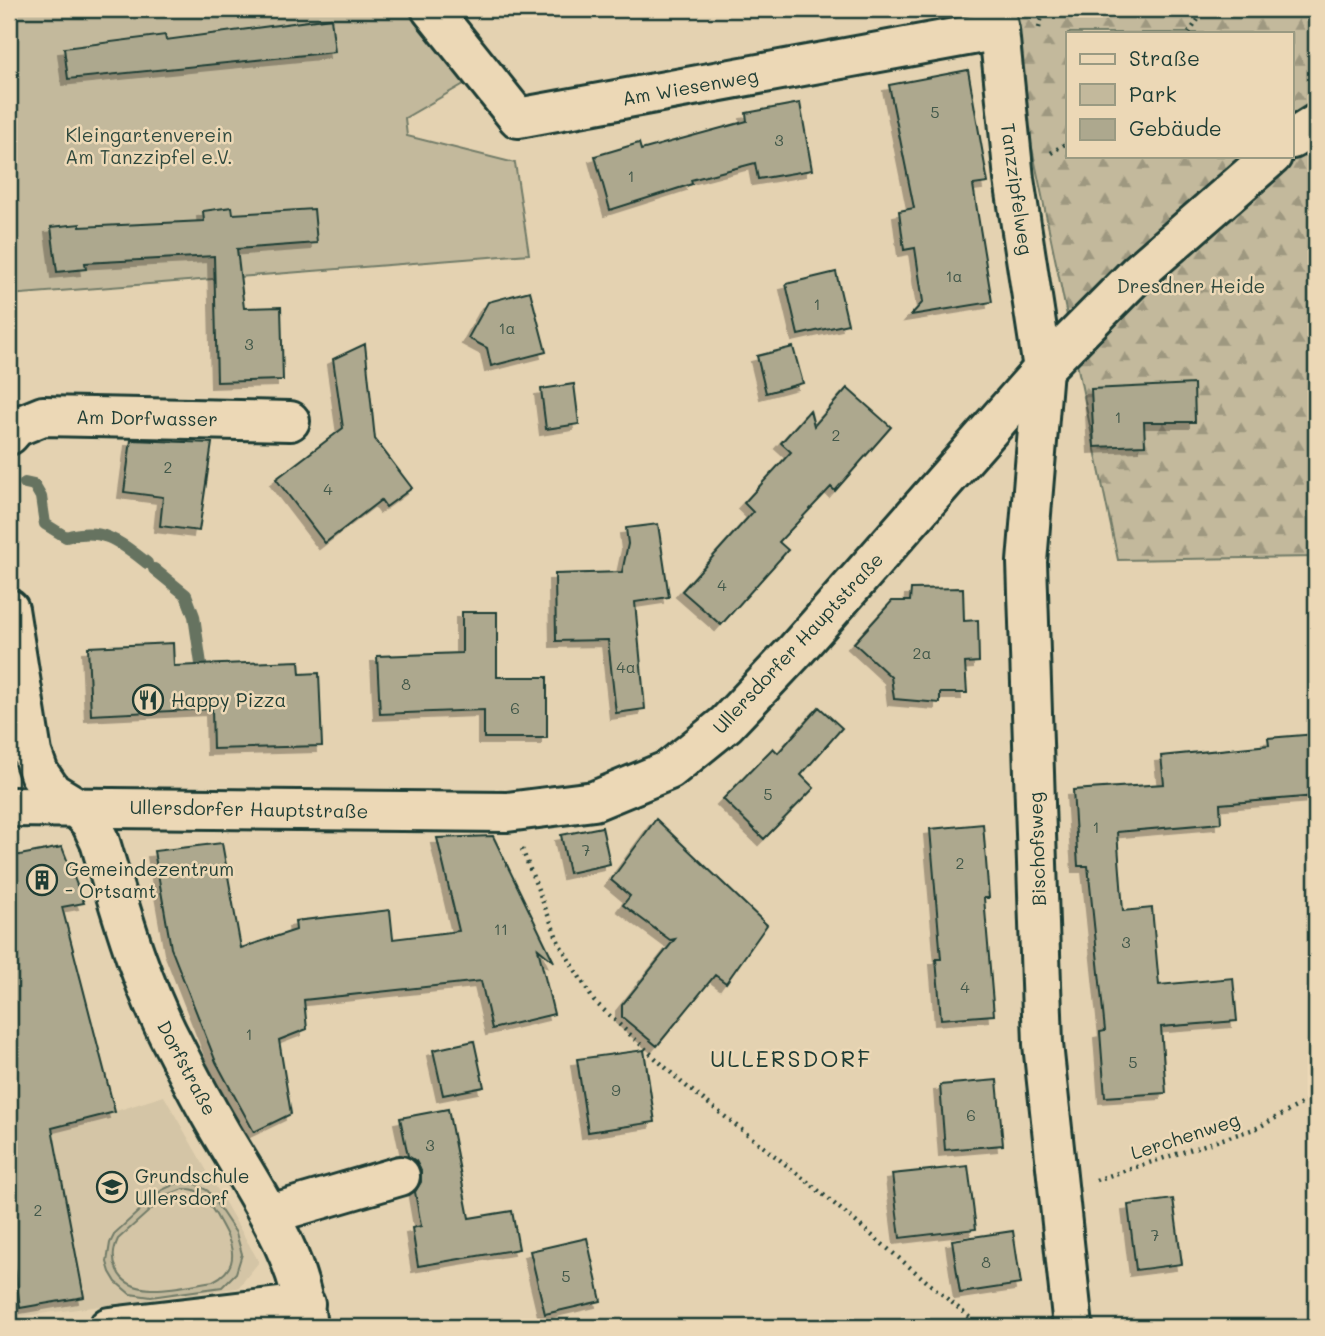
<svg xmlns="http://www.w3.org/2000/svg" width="1325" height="1336" viewBox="0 0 1325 1336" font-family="Mali,sans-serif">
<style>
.built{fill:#d4c5a6}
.forest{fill:url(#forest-firs);stroke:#717b68;stroke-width:2;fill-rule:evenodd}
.green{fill:#c3b99c;stroke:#717b68;stroke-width:2;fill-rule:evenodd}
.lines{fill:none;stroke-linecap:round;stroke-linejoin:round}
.stream{stroke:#667361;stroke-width:12}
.building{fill:#ada88e;stroke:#1f3d34;stroke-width:2;filter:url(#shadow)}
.minor-casing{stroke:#1f3d34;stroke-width:44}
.major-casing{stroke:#1f3d34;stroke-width:44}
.path{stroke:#1f3d34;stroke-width:4.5;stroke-dasharray:2 5;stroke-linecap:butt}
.minor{stroke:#ecd8b6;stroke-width:38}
.major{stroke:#ecd8b6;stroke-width:38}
.labels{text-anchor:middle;stroke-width:5;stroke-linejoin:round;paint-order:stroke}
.number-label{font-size:16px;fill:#42584a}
.street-label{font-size:19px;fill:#1f3d34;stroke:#ecd8b6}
.park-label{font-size:19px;fill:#2f493e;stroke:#ecd8b6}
.poi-label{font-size:19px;fill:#1f3d34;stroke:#ecd8b6;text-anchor:start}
.quarter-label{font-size:23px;letter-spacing:2px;fill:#1f3d34;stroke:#ecd8b6}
</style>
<defs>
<pattern id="forest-firs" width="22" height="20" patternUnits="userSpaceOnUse" patternTransform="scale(1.75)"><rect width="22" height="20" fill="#c3b99c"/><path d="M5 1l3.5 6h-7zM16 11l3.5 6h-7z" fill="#9e9880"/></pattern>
<filter id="shadow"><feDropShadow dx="-6" dy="6" stdDeviation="0" flood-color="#0004"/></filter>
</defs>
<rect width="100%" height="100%" fill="#e4d2b1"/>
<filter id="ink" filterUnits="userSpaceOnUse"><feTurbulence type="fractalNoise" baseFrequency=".0143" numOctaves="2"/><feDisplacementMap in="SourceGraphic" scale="14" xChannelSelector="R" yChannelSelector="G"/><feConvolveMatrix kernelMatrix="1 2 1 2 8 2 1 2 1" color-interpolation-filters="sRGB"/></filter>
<g filter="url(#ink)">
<!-- built -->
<path class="built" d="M69,932L116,1111L164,1096L259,1262L238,1288L9,1318V948Z"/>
<!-- forest -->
<path class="forest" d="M1003,9H1316V557L1118,560ZM1068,33H1292V156H1068Z"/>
<!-- green -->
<path class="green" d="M9,9H413L469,81L405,118L407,136L515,163L529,254L9,295Z
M182,1181L192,1182L208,1191L236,1233L242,1254L236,1273L222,1287L151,1297L130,1294L116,1282L110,1272L107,1262L110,1243L115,1233L162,1190ZM183,1189C187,1189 191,1189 194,1190C205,1194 210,1206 216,1215C229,1238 246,1265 213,1281C185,1285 131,1302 117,1270C112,1259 113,1250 118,1239L167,1195Z"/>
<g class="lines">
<!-- stream -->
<path class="stream" d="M25,483L34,485L41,497L45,524L66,537C102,526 120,542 147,563
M154,569L186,595L194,616L201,664"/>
</g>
<!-- building -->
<path class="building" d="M331,18L335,52L68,79L64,48L165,35L166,40Z
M968,70L988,183L973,185L992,302L911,315L923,302L915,248L904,250L899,211L914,208L889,85Z
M800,103L812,170L758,179L755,163L691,180L692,184L610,210L595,156L639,143L641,150L747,121L746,113Z
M232,207L233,214L314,209L317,243L237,249L244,308L281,307L283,380L217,382L214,256L85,263L86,269L57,272L51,227L80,224V227L204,221L203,211Z
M836,272L848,324L798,335L786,284Z
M530,291L546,352L491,366L487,348L468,338L488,302Z
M365,344L375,439L412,488L386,507L381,500L325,543L276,479L343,428L333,359Z
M793,347L803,383L766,393L757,356Z
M574,384L579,424L546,429L541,389Z
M1194,384L1195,422H1144L1145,445L1094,447L1091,389Z
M847,388L891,427L835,491L831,487L779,542L788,550L721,625L682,591L753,512L744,503L791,452L781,443L810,410L814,426Z
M131,440L212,443L199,531L160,526L163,497L124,492Z
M658,524L669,597L635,602L645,709L616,713L608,640L556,641L555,574L622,572L628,544L626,528Z
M963,588L964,621L978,620L979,662L965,663L967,693H940V703L894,699L891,677L854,643L892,601H910L911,589Z
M462,612H497V677H547V738H484V710L380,714L377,656L462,653Z
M173,643L174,666L299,661L300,674L319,673L322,746L213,749L212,709L91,715L88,647Z
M819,707L842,728L801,775L814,788L764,839L723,799L773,748L778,753Z
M1316,734V796L1220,804L1221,823L1117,832L1123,911L1152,908L1159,985L1233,978L1237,1021L1161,1027L1166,1093L1105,1097L1100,1032L1105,1031L1088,866H1078L1073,790L1164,784L1161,756L1269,745L1268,738Z
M656,819L767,925L726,983L715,975L657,1046L622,1017V1005L675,939L670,940L623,905L630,896L611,880Z
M983,824L989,898H984L994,1015L941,1019L936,959H941L930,829Z
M602,827L610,864L569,873L561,835Z
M493,836L554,962L538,949L554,1014L492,1029L481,981L304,1000L307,1029L279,1040L291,1114L254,1132L216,1062L171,948L154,851L222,843L241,948L296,930L295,921L390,910L393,939L459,931L437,838Z
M62,847L84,903L62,907L115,1112L52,1128L84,1297L20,1308L14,1259L9,1260V857Z
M474,1041L484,1087L443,1095L433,1050Z
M644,1050L655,1122L588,1132L577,1059Z
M997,1080L1003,1145L945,1150L940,1085Z
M448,1109L469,1218L512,1211L519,1249L418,1266L412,1228L421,1226L415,1192L421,1182V1171L416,1161L408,1156L400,1118Z
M968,1166L976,1229L900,1238L892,1174Z
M1173,1199L1182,1264L1136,1270L1128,1205Z
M1013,1231L1021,1284L960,1293L952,1240Z
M587,1238L601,1301L545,1314L530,1251Z"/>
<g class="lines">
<!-- minor casing -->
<g class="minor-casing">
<path id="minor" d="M431,9L518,118L999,30
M994,9L999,30L1014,179L1043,369L1027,562L1043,1044L1073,1327
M9,435L16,427L43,416L290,421
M9,609L32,753L39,773L52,792L75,806L91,823L100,842C121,912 140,982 174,1046C189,1076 205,1106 222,1135C257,1194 301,1257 307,1327
M270,1214L400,1176
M109,1327L305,1304"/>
</g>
<!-- major casing -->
<g class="major-casing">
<path id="major" d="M1292,139L1316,124
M9,807L507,812L594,801L669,770L726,724L796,650L1043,369L1138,273L1272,156"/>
</g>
<!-- path -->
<path class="path" d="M1039,28L1044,9
M1189,33L1205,9
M1051,153L1068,142
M522,849L559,943L594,1001L681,1082L813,1186L981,1327
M1096,1180L1257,1128L1316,1096"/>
<!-- minor -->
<use href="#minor" class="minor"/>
<!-- major -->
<use href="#major" class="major"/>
</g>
</g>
<!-- icons -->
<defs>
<g id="restaurant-ring" transform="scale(1.575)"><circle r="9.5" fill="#ecd8b6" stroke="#1f3d34" stroke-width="1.5"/><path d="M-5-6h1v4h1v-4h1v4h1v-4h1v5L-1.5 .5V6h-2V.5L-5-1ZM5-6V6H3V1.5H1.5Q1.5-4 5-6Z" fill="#1f3d34"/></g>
<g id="building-ring" transform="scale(1.575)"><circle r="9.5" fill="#ecd8b6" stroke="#1f3d34" stroke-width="1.5"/><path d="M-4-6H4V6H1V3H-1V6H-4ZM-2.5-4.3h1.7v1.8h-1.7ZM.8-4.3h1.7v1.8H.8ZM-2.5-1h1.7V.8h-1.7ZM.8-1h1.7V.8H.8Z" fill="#1f3d34"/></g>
<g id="school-ring" transform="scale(1.575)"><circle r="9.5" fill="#ecd8b6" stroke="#1f3d34" stroke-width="1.5"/><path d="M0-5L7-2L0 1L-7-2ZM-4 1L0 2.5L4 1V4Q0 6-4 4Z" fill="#1f3d34"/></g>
</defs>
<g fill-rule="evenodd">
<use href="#restaurant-ring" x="148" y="700"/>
<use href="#building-ring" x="42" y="880"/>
<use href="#school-ring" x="112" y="1187"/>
</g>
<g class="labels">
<!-- number labels -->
<g class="number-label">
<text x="935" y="118">5</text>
<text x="779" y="146">3</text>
<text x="631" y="182">1</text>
<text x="954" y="282">1a</text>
<text x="817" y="310">1</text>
<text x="507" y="334">1a</text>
<text x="249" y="350">3</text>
<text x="1118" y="423">1</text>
<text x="836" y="441">2</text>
<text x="168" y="473">2</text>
<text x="328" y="495">4</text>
<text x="722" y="591">4</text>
<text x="922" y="659">2a</text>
<text x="626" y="673">4a</text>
<text x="406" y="690">8</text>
<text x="515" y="714">6</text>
<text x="768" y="800">5</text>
<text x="1096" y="833">1</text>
<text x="586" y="856">7</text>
<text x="960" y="869">2</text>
<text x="501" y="935">11</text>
<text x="1126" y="948">3</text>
<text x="965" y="993">4</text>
<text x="249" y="1040">1</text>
<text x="1133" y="1068">5</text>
<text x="616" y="1096">9</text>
<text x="971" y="1121">6</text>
<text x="430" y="1151">3</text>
<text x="38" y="1216">2</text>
<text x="1155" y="1241">7</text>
<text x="986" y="1268">8</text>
<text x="566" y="1282">5</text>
</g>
<!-- street labels -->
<g class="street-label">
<text transform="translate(690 87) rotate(-10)" y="7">Am Wiesenweg</text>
<text transform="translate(1017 189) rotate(82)" y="7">Tanzzipfelweg</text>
<text transform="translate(147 418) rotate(1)" y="7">Am Dorfwasser</text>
<text transform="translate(798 643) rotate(-47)" y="7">Ullersdorfer Hauptstraße</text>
<text transform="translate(249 809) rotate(1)" y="7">Ullersdorfer Hauptstraße</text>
<text transform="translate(1037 849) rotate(-92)" y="7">Bischofsweg</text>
<text transform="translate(187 1068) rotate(62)" y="7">Dorfstraße</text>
<text transform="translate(1185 1136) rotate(-18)" y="7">Lerchenweg</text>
</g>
<!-- park labels -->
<g class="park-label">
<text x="149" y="142">Kleingartenverein<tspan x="149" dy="22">Am Tanzzipfel e.V.</tspan></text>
<text x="1191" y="293">Dresdner Heide</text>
</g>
<!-- poi labels -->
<g class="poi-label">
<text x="171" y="707">Happy Pizza</text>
<text x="65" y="876">Gemeindezentrum<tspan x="65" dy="22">- Ortsamt</tspan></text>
<text x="135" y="1183">Grundschule<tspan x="135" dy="22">Ullersdorf</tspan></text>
</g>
<!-- quarter labels -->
<g class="quarter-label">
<text x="791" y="1067">ULLERSDORF</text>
</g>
</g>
<!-- margin -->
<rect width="1325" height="1336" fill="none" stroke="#ecd8b6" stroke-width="35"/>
<rect x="18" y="18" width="1290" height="1301" fill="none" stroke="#1f3d34" stroke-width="2.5" filter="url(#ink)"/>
<!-- legend -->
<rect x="1066" y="32" width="228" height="126" fill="#ecd8b6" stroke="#9a9a82" stroke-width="2"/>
<rect x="1080" y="54" width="35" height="10" fill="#ecd8b6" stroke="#9a9a82" stroke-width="2"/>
<text x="1129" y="66" font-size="21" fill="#1f3d34">Straße</text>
<rect x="1080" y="84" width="35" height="21" fill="#c3b99c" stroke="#9a9a82" stroke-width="2"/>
<text x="1129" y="102" font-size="21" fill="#1f3d34">Park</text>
<rect x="1080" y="119" width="35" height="21" fill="#ada88e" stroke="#9a9a82" stroke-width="2"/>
<text x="1129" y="136" font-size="21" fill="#1f3d34">Gebäude</text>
</svg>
